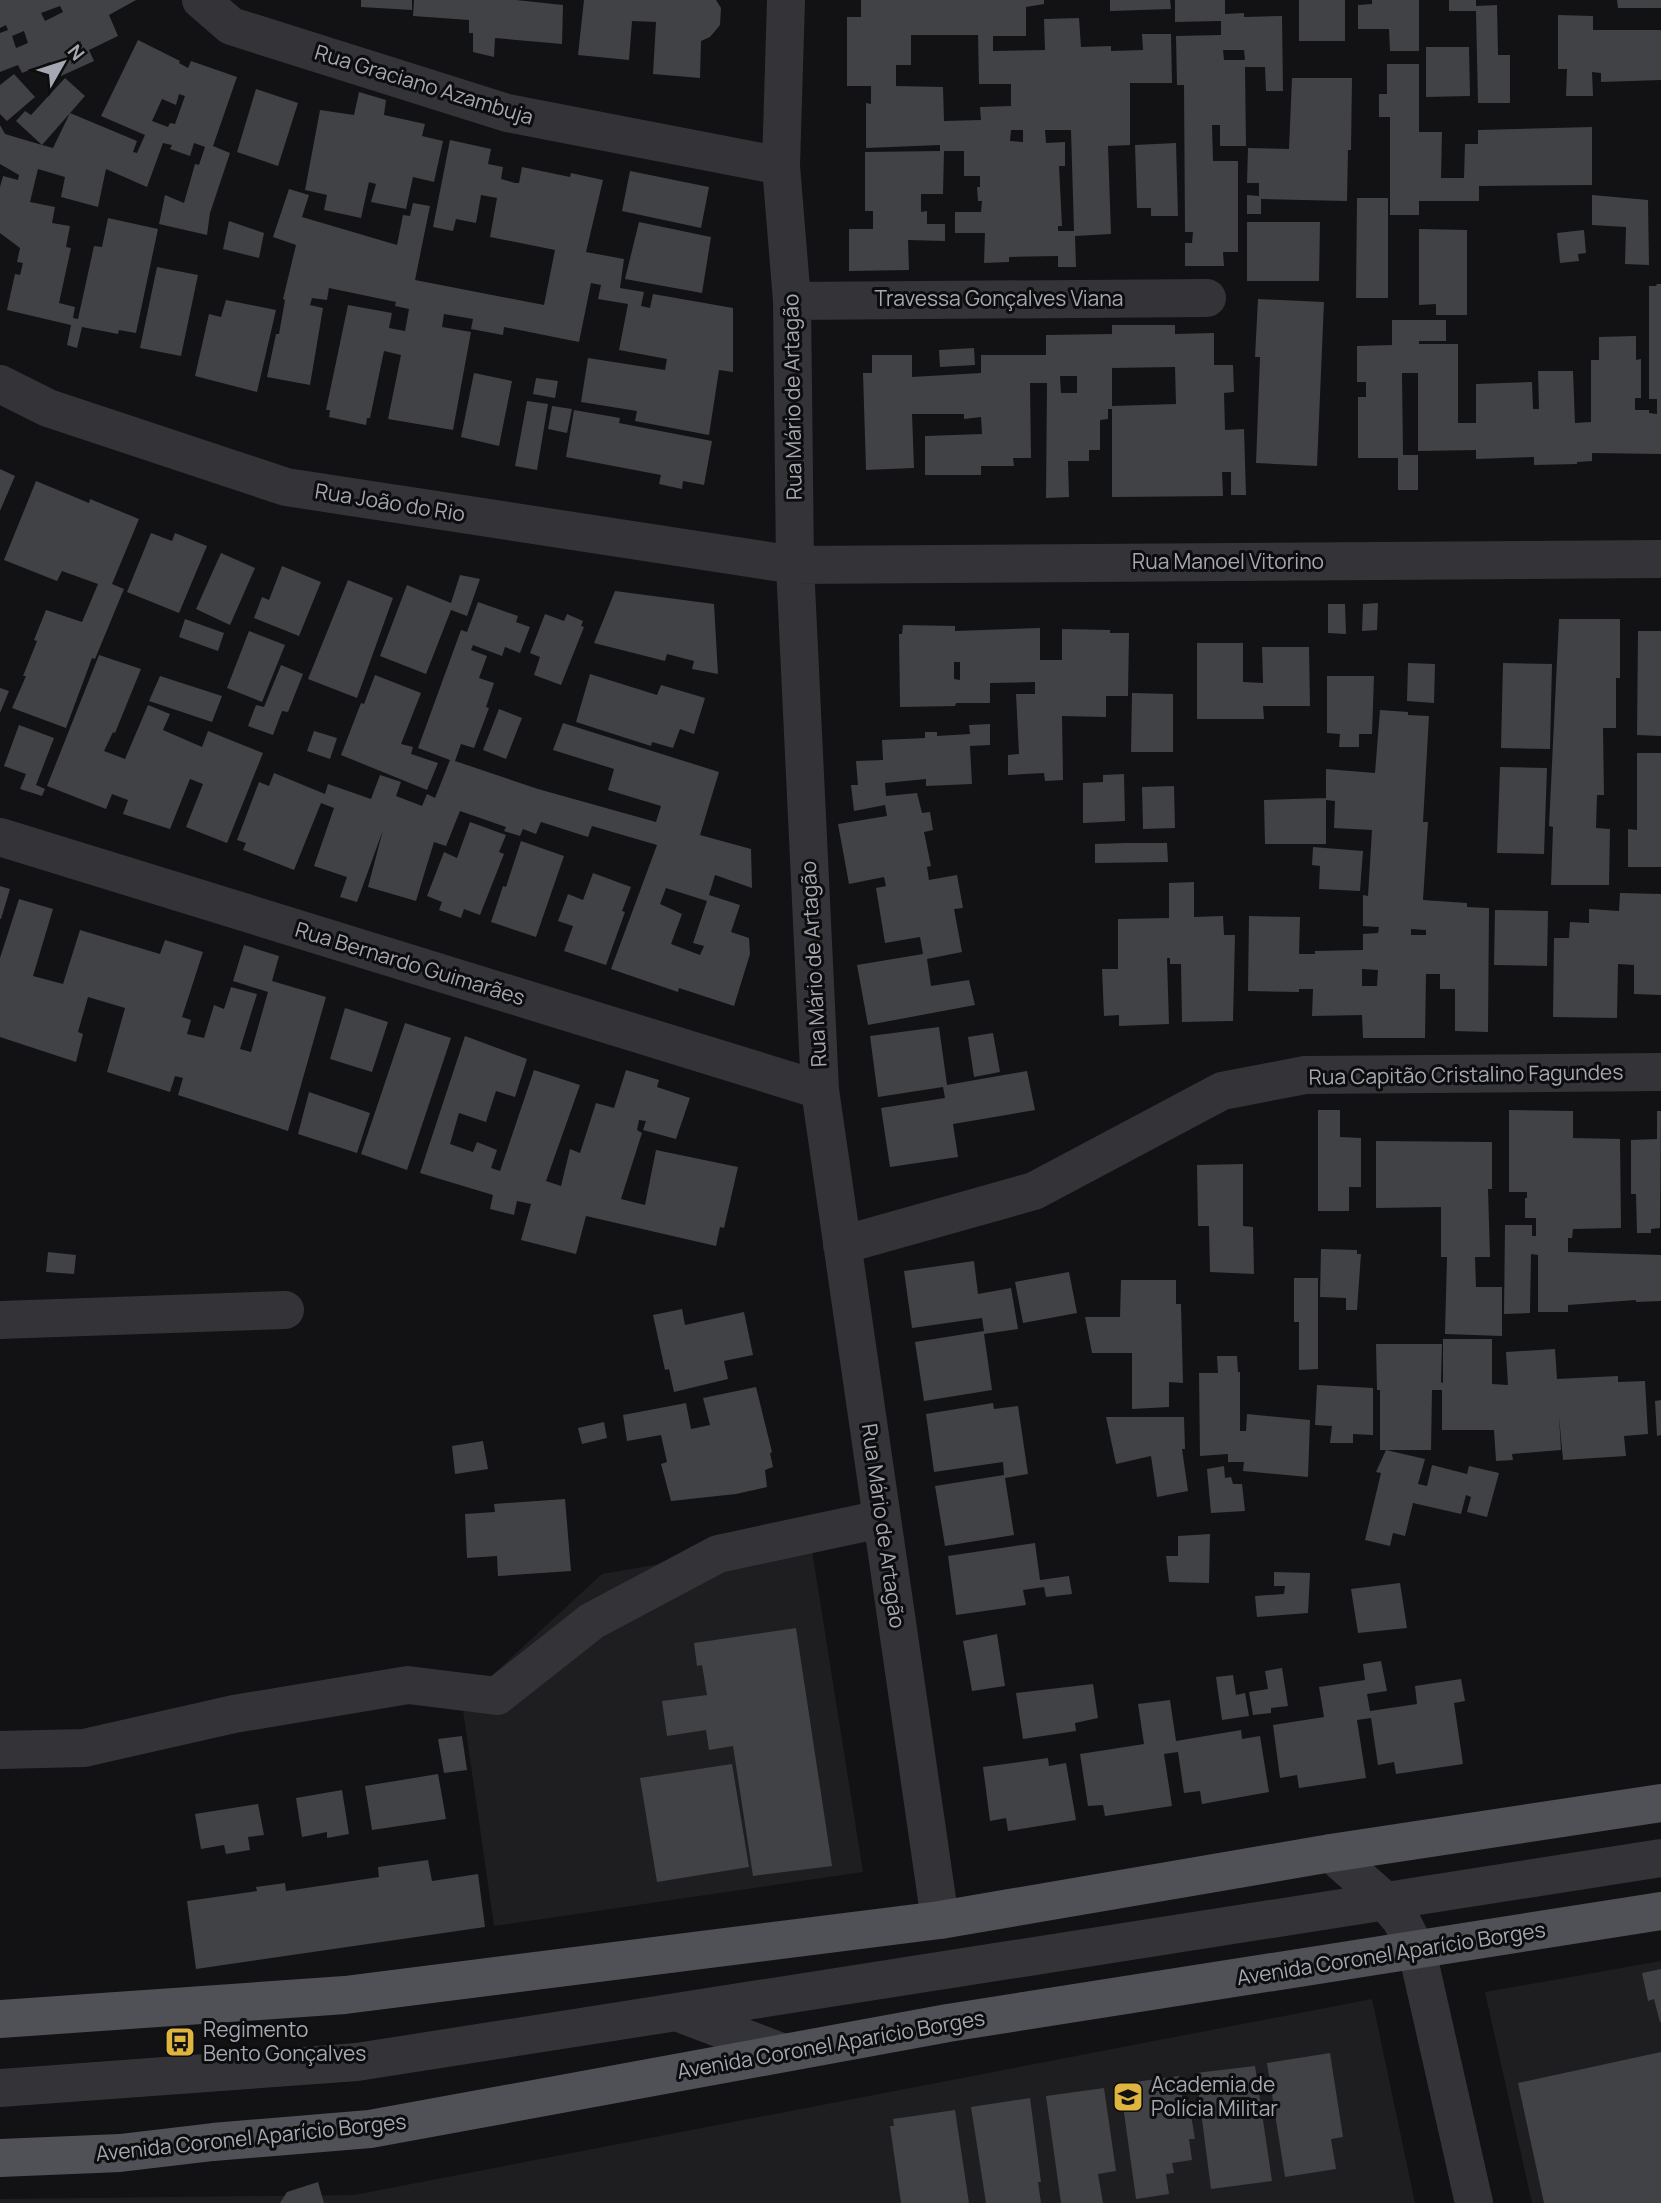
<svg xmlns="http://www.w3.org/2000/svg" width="1661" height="2203" viewBox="0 0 1661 2203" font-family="Manrope,sans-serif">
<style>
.built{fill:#1e1e20}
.building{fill:#414246;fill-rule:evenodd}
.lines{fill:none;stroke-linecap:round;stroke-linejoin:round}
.minor{stroke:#343438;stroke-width:38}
.major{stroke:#505157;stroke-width:38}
.labels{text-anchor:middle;stroke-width:6;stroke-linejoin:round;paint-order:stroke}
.street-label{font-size:21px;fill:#a5a8b3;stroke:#0d0d0e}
.poi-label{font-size:21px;fill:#a5a8b3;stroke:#0d0d0e;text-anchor:start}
</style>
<rect width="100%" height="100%" fill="#121214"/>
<!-- built -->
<path class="built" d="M810,1538L863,1872L494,1926L462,1703L602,1574Z
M1661,1961V2203H1532L1485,1992Z
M1372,1999L1415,2203H0V2199L354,2195Z"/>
<!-- building -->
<path class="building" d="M0,0H136L109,15L118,36L89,50L94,61L61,76L55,63L52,65L50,62L22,73L18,65L0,72V33L8,30L6,25L0,28ZM60,6L63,12L45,21L41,13ZM24,31L28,43L16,48L12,36Z
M361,0H412V10L361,7Z
M414,0H516L563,5L562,44L495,38L494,57L473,52V33H469V20L413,16Z
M584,0H716L721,8L720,25L710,37L701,41L700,78L653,74L656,22L632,21L629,60L578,55Z
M861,0H1044V4L1026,7V36H993V51L1045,50L1044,19L1079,18L1081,47L1111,46V51L1143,50L1142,34H1171L1172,83H1130V145L1108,146L1111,234L1075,236L1076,267H1058V256L1009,257V262L984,263L985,233H955V212H981L982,201H978L977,187H980V176H964V151H944L943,194H921V212L927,211V224H945V241L908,240L909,270L849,271V229H873V211H865V152L940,151V145L866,148V103L871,104V86H847V17H861ZM911,35H978L979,84H1011V106L980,107L981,120L944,121L943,87L896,86V65H911ZM1011,130H1023V142L1010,141ZM1045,130H1071L1074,231H1058V226H1062L1059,166H1065V142L1046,143Z
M1110,0H1170L1171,9L1110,11Z
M1175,0H1225V14L1244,13V17L1282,16L1283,91H1266L1265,67H1245L1246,146H1220V125H1212L1213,161H1238V252H1223L1224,266H1185V243H1192L1193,232H1185L1184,85H1177L1176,36L1221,35V21L1175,22ZM1223,50H1244L1245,60H1224Z
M1299,0H1345V41H1299Z
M1372,0H1419V51H1390L1389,29H1358V5L1372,4Z
M1449,0H1476V6L1497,5L1498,55H1510V103H1478L1476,11H1449Z
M1617,0H1661V8H1618Z
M1558,15L1593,16V30H1661V80L1601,82V73L1592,72L1593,96H1566L1567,69H1558Z
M138,40L180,61L179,63L188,68L191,61L237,77L213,146L230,153L210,213L207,235L159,224L165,195L184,203L195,164L199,165L205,147L194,143L190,156L170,149L172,145L163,143L147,187L106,169L98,207L61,197L65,177L38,169L30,202L55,207L52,223L70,226L66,247L71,248L59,303L75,307L73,318L78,319L94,246L102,247L108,218L158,229L136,333L119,330L118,334L82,327L77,348L67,345L71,325L7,310L15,274L20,275L23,263L17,262L20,248L0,233V187L3,176L18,180L19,175L0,164V125L5,134L42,145L16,121L25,111L31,115L65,78L85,96L42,145L53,148L70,113L137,141L133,152L137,153L145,135L101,116ZM179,94L185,96L175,124L170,123L168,127L152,121L162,99L176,105Z
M1426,47H1469L1470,96L1426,97Z
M1387,64H1419V132H1442L1441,178H1464L1465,144H1478V130L1592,127V185L1479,186V201H1419V215H1390V117H1379V94H1387Z
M14,74L35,97L7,121L0,114V85Z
M1292,78H1352L1351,150H1348L1347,201L1261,199V214H1247V195L1259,196V183H1247L1248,148L1289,149Z
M256,89L298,103L278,166L237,152Z
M359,92L386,100L384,115L425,124L422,136L443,141L434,182L413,177L406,209L371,202L376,184L369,182L361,218L324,210L327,195L305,190L320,110L354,115Z
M450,140L491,149L488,164L503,167L501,179L515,183H519L522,167L570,177L571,173L603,180L586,252L624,259L620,288L644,292L641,306L650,308L653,294L733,308V372L719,370L709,435L635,421L637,411L581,402L588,358L665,370L667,359L619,350L628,304L598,299L601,285L591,283L579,342L504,327L503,335L471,329L473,319L444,314L442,327L471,332L453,430L388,419L401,355L384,351L370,418H367L366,425L329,417L330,410H326L348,305L392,313L389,328L405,331L409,309L395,306L396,302L329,288L327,300L312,298L310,305L323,308L310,385L267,377L276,334H279L285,300L283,299L296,245L273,237L289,189L309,195L302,217L397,245L403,215L410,216L413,203L430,206L415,280L544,305L555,250L490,237L497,198L481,195L476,223L456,219L453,231L433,227Z
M1176,143L1178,216H1151V208H1137L1135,145Z
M630,171L709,187L701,228L622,211Z
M1592,195L1648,200L1649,265L1625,264L1626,227L1592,225Z
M1357,198H1388V298H1356Z
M229,221L264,233L259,258L223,249Z
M639,222L711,237L702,293L625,279Z
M1247,222H1320L1319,281H1247Z
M1419,229L1467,230V315H1436V304L1419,305Z
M1584,230L1586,253L1578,254L1579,261L1560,263L1557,233Z
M157,267L198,275L181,356L140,348Z
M1657,284H1661V454L1592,453V461L1577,462V464L1534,465V457L1476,459V450L1418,451V373H1402L1403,455H1418V490H1398V458H1358V397H1366V382H1357V346L1392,345V320H1446V341H1419V344H1458V423H1476V384L1532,382L1533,409H1539L1538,371H1573L1575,423L1591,422V360H1599V337L1636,336V360L1641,359V398H1635V410H1649V413L1657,414V399H1649V286H1656Z
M1258,299L1324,302L1317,466L1256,463L1260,357H1255Z
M226,300L276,310L257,392L195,376L209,314L221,317Z
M1112,325H1175V334L1214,333V365H1233L1234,392L1224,393L1225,430L1244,429L1246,495H1231V472H1222L1223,496L1112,497V409H1108V419L1100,420V450H1089V461H1068L1069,497L1046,498L1047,383H1030L1031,458H1013L1014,466H981V475H925V436L982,434L981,417L964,419V414H912L914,468L866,470L863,373H872V355H912V377L981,373V355H1046V335L1112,334ZM1175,367L1176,404L1112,406V368ZM1060,376H1077V393H1061Z
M974,348L975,365L940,367L939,350Z
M474,373L512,381L499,446L461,437Z
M536,378L558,381L555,398L533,394Z
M527,401L548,404L537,470L515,466Z
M552,406L572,409L567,433L548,429Z
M574,410L620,418L619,423L712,441L704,485L683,481L682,489L659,484L661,475L566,457Z
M0,469L15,476L0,511Z
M36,481L89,503L90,499L139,519L112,584L124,589L95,659L92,658L66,728L12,708L26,676H23L37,641L34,640L46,610L82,622L98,584L62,571L57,581L4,560Z
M151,533L172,541L175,533L207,546L179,613L127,592Z
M221,553L255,568L230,625L196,609Z
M282,566L321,582L299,636L254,618L262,597L269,600Z
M460,575L480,579L467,616L451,610L426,674L380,656L407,585L451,603Z
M348,580L393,598L357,698L308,679Z
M615,591L714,604L718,674L692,669L694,661L667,654L665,661L594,643Z
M478,602L518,616L516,622L530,627L520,653L505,647L502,656L473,645L471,650L487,656L479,678L494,683L486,707L489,708L474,748L461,744L455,761L538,789L656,822L661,806L608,790L614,769L553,750L563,723L719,772L700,835L751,849L752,888L715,875L709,895L740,905L731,932L749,938L750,954L734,1006L679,988L678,992L611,969L657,845L592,826L588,837L541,822L536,834L523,829L520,836L504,831L506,827L460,811L446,846L434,842L416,901L368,887L383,830L357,902L340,897L347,877L314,866L334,808L321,803L294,870L243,850L246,843L237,840L259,782L269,786L274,773L325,794L328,784L371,799L380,775L401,782L396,796L422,806L427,794L435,798L450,760L418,748L461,630L467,632ZM666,888L707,901L693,943L704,946L700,955L671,944L682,914L660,904Z
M1378,603L1377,630L1362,631L1363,604Z
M1328,604H1345L1346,634L1328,633Z
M545,614L564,621L567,614L583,621L581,626L584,627L561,685L534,675L540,657L530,653Z
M185,619L224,633L218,651L179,637Z
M1559,619H1620V678H1616V728H1603L1604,795H1597L1596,828L1610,829L1609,885H1551L1553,827L1549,826Z
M903,625L955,626V631L1040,628V660H1062V629L1110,630V633H1129L1128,696H1106V717L1062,716L1063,780L1045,781L1044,773L1008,775V755L1019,754L1016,694H1035V682L990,683V703H956L955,706L900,707L899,634H902ZM954,662H960V680L954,679Z
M249,631L285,645L262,702L227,688Z
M1638,631H1661V736L1637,735Z
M1197,643H1243V682L1263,683L1262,647H1309L1310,706H1263L1264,719H1197Z
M99,655L141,669L115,733L113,732L104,751L125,759L148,705L170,714L163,730L202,747L208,731L263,753L227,843L186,827L203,784L190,779L170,829L123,814L128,800L112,794L106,809L47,786Z
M1408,663L1435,664L1434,703L1407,701Z
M1503,663L1552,664L1550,749L1501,748Z
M281,665L303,674L288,712L282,711L273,735L248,726L256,705L264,707Z
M590,674L657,695L661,685L705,698L694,734L680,729L673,748L652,742L651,746L576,722Z
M375,675L421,693L401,744L413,747L411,754L438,763L427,790L341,755L361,703L364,704Z
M160,676L222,696L212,722L149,701Z
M1327,676H1374L1372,734H1359V747H1339L1340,734L1327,733Z
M0,688L9,691L0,713Z
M1132,693L1173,694V752H1131Z
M499,709L522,718L506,759L483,750Z
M1380,710L1408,712V715L1429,716L1423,822H1428L1423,900L1467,903V907L1489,908L1488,1032L1455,1031V989H1440V974H1426L1425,1038H1363L1362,1015L1312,1016L1313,989H1299V992L1248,991L1249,916L1300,917L1299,954H1315V951L1363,950V934L1378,933L1379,927L1363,926V895L1368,896L1372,830L1334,828L1335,801L1326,800V769L1375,773ZM1411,929L1426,930V935H1411ZM1362,969L1378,970L1377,986H1362Z
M990,724V745L970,746L972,784L926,786V779L885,783L886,796L917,793L922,813L930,812L933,830L924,832L931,866L927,867L929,880L957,875L963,908L954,909L962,952L927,959L931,986L969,980L975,1005L868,1025L857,965L923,954L920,937L885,943L876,888L886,886L884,877L849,884L838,824L887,816L885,805L854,811L851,785H858L856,761L883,760L882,740L925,738V732H937V736L970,734L969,725Z
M19,725L54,738L36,785L45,789L42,796L20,789L26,774L4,766Z
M314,731L337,738L330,759L307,751Z
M1637,753H1661V867H1628V829L1637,830Z
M1500,767L1547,768L1544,854L1497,853Z
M1124,774L1125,821L1083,823V783L1103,782V775Z
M1174,786L1175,828L1143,829L1142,787Z
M1326,798V844H1265L1264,800Z
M470,822L506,835L499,852L504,854L480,915L464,909L461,918L439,910L442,902L427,896L444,852L457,858Z
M521,841L564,856L536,937L491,922L503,886L506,887Z
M1126,843H1167L1168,862L1095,863V844Z
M1313,847L1363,851L1360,891L1319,889L1320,866L1312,865Z
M593,873L631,887L622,911L625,912L606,965L564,951L573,926L558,921L568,894L583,900Z
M1194,882V917L1223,916L1224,935H1235L1233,1021L1182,1022L1181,964H1170V958H1167L1169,1024L1119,1026V1015L1104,1016L1102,969H1118V919L1169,918V883Z
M0,886L10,889L1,919H0Z
M1620,893L1661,894V995L1634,994V965L1618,964L1617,1018L1553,1017L1554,938H1569L1570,922L1589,923V909L1619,911Z
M19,899L53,909L33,976L63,984L80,930L160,954L165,940L203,952L182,1017L191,1020L187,1034L204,1038L214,1005L224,1009L231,987L257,994L240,1049L251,1052L268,992L233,981L244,945L279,956L272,981L326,997L288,1131L178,1095L183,1078L175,1076L170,1092L107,1072L125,1008L88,997L78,1032L83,1034L76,1062L0,1037V958Z
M1495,910L1548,911L1547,966L1494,965Z
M345,1008L388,1022L372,1072L330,1059Z
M405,1023L451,1038L407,1170L361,1154Z
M939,1027L947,1085L1027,1071L1035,1110L953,1124L958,1157L890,1167L881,1108L945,1098L943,1087L878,1097L870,1036Z
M993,1033L1000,1072L974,1077L968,1037Z
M465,1036L527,1059L515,1097L496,1091L486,1122L459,1113L450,1144L473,1152L477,1142L497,1150L491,1168L500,1171L534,1070L580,1085L546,1181L561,1186L570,1149L580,1153L596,1103L614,1108L626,1070L659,1080L657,1087L690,1098L676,1139L643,1130L646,1121L639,1120L637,1130L642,1133L621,1199L645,1205L656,1150L738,1167L724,1228L720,1227L716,1246L586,1216L576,1254L521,1240L531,1204L517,1201L514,1215L490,1209L493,1195L420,1173Z
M309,1092L370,1113L357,1153L298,1134Z
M1318,1110H1340V1137L1361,1138V1187H1349V1211H1318Z
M1509,1110L1573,1111V1138L1620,1139L1621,1228L1573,1229L1572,1238H1568V1252L1661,1255V1301L1636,1302V1300L1568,1305V1312H1538V1255L1531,1254L1530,1313L1504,1314L1505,1225H1532V1236H1536V1218H1525V1198H1527V1192H1509Z
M1657,1111H1661L1660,1228L1651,1229V1233H1637L1636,1194H1631V1140L1657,1139Z
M1376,1141L1492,1142V1189H1488L1490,1257H1475L1476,1287H1502V1336L1445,1334L1447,1257H1441V1207L1376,1208Z
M1243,1164V1226L1253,1227L1254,1274L1210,1272L1209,1226H1198L1197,1165Z
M1321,1249L1357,1250V1254H1361L1357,1310H1346V1298L1320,1297Z
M48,1252L76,1255L74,1274L46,1272Z
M974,1261L978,1294L1011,1288L1018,1329L984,1334L992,1390L924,1401L915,1342L984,1331L982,1318L912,1328L904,1271Z
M1069,1272L1077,1313L1023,1323L1015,1282Z
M1294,1278H1318V1369L1299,1370V1322H1294Z
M1121,1280H1176V1304H1181L1183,1383L1169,1382V1407L1132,1409V1353H1092L1085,1317H1120Z
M682,1309L685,1325L744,1312L753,1355L724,1361L728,1379L674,1392L669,1369L665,1370L653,1315Z
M1443,1339H1492V1384L1508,1385L1506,1352L1555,1349L1557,1379L1618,1376V1382L1645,1381L1648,1434L1624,1436L1626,1456L1563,1460L1559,1416L1561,1450L1512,1454L1513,1460L1496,1461L1494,1430H1442V1390H1432L1431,1450H1380V1390H1377L1376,1344H1442L1441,1382L1443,1383Z
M1217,1356H1237L1238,1372H1240V1431H1246L1247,1414L1310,1420L1308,1477L1243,1471L1244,1462H1228V1454L1200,1456L1199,1373H1218Z
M1317,1385L1373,1388V1435L1353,1434V1443H1330L1332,1426L1315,1425Z
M756,1387L772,1452L770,1453L773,1467L765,1470L767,1487L736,1494L671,1501L661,1464L667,1462L661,1435L627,1441L623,1415L686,1403L691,1429L710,1425L703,1398Z
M1661,1400V1435L1657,1436L1655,1401Z
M993,1403L994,1409L1018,1406L1028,1474L1005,1478L1014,1535L945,1546L935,1486L1004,1475L1003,1462L934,1472L926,1414Z
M1106,1417H1184L1185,1449H1182L1188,1491L1157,1497L1151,1456L1116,1464Z
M604,1422L607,1438L582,1444L578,1428Z
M483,1441L488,1469L455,1474L452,1446Z
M1386,1450L1425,1459L1418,1484L1427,1486L1432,1465L1467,1474L1469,1466L1499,1473L1487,1517L1467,1512L1471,1497L1466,1495L1461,1514L1413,1503L1405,1536L1393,1533L1390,1546L1365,1540L1381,1473L1376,1472Z
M1224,1466L1225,1478L1231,1477L1233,1484H1242L1245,1511L1211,1513L1207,1469Z
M565,1499L571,1571L498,1576L497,1556L467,1558L465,1514L495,1512L494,1504Z
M1210,1534L1209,1583L1169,1582L1166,1556H1178V1536Z
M1035,1543L1040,1580L1069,1576L1072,1594L1046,1597L1044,1587L1023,1590L1026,1605L956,1615L948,1556Z
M1274,1572L1310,1573L1308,1613L1257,1617L1255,1596L1284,1594L1285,1586H1274Z
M1400,1583L1407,1628L1358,1633L1351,1589Z
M796,1628L832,1866L753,1876L733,1746L709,1750L706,1730L667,1736L662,1701L707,1695L702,1665L697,1666L694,1643Z
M997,1634L1005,1686L972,1691L963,1641Z
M1381,1661L1387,1691L1367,1694L1370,1711L1417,1704L1415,1686L1461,1679L1465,1701L1454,1703L1463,1764L1396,1774L1394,1762L1378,1765L1371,1718L1357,1720L1366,1778L1299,1788L1297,1775L1280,1778L1273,1725L1324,1717L1319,1687L1365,1680L1363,1664Z
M1282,1668L1288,1706L1271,1708V1713L1253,1715L1249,1692L1268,1689L1265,1671Z
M1233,1675L1236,1695L1245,1693L1249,1716L1222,1720L1216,1677Z
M1093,1684L1098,1718L1075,1723L1076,1731L1023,1739L1016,1693Z
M1170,1700L1176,1741L1241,1730L1242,1739L1260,1736L1269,1792L1202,1804L1200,1791L1184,1793L1178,1752L1164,1754L1172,1806L1105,1816L1103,1805L1088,1806L1080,1754L1144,1744L1138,1704Z
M462,1736L467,1770L444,1773L438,1739Z
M1048,1758L1049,1766L1066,1763L1076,1820L1008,1831L1006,1818L990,1821L983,1767Z
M732,1764L749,1867L657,1882L640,1778Z
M438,1774L446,1819L372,1830L365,1786Z
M342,1790L349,1834L327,1838V1832L302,1837L296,1798Z
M258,1804L264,1835L248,1837L250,1850L226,1854L224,1845L201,1849L195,1814Z
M428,1860L432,1881L478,1874L485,1927L196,1969L187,1901L257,1891L256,1887L285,1883L286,1891L379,1877L378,1867Z
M1661,1969V2022H1660L1654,1999L1648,2001L1642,1973Z
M1661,2052V2203H1544L1518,2083Z
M1330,2053L1343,2137L1331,2139L1336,2169L1285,2177L1267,2063Z
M1255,2066L1272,2181L1211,2189L1196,2073Z
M1179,2076L1184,2109H1190L1195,2139H1189L1192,2160L1172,2163L1174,2173L1166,2174L1169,2194L1136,2199L1120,2084Z
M1104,2088L1116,2171L1098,2174L1103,2203H1061L1046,2096Z
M1030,2098L1041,2182H1038L1041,2203H986L971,2107Z
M955,2110L969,2203H901L890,2126H894L893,2119Z
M318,2182L324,2203H280L287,2192Z"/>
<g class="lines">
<!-- minor -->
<path class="minor" d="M201,0L231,26L507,113L781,166
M786,0L781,166L792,301L795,565L820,1090L940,1920
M792,301L1207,298
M0,384L48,408L286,487L795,565L1661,559
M0,837L820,1090
M842,1245L1034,1191L1222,1091L1305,1075L1661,1072
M0,1320L285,1310
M0,1750L84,1748L234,1714L408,1685L497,1696L592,1621L718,1554L881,1519
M1331,1853L1384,1900L1401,1920L1417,1951L1474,2203
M679,2013L784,2053
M0,2088L357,2062L1661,1858"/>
<!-- major -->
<path class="major" d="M0,2019L345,1995L940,1920L1331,1853L1661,1803
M0,2158L120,2153L213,2142L370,2129L948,2023L1661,1911"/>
</g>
<!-- icons -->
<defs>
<g id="bus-square" transform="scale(1.575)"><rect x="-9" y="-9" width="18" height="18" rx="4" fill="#dfb43f" stroke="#0d0d0e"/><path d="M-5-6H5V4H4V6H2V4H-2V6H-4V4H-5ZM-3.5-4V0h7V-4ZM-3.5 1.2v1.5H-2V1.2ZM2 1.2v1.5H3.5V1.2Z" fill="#111"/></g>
<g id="university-square" transform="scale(1.575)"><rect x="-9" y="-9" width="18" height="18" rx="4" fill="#dfb43f" stroke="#0d0d0e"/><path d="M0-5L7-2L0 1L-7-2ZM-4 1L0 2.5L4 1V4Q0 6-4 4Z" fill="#111"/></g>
</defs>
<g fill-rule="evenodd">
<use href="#bus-square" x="180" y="2042"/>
<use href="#university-square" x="1128" y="2097"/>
</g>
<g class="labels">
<!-- street labels -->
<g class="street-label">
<text transform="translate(424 85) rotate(17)" y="7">Rua Graciano Azambuja</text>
<text x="999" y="306">Travessa Gonçalves Viana</text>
<text transform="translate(793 397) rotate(-91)" y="7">Rua Mário de Artagão</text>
<text transform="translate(390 503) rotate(9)" y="7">Rua João do Rio</text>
<text x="1228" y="569">Rua Manoel Vitorino</text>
<text transform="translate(410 964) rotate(17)" y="7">Rua Bernardo Guimarães</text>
<text transform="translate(814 964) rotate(-93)" y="7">Rua Mário de Artagão</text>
<text transform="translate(1466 1075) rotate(-1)" y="7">Rua Capitão Cristalino Fagundes</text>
<text transform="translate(883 1526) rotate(82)" y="7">Rua Mário de Artagão</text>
<text transform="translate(1391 1954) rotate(-9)" y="7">Avenida Coronel Aparício Borges</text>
<text transform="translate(831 2045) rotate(-10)" y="7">Avenida Coronel Aparício Borges</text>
<text transform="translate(251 2138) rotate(-6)" y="7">Avenida Coronel Aparício Borges</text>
</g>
<!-- poi labels -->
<g class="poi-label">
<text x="203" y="2037">Regimento<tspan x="203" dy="24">Bento Gonçalves</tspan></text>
<text x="1151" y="2092">Academia de<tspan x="1151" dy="24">Polícia Militar</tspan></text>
</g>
</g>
<!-- north arrow -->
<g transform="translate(63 63) rotate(51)" stroke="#0d0d0e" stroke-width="5" paint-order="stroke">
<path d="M0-5L12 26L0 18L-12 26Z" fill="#a5a8b3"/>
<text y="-10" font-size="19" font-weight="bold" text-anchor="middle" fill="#a5a8b3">N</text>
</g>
</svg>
